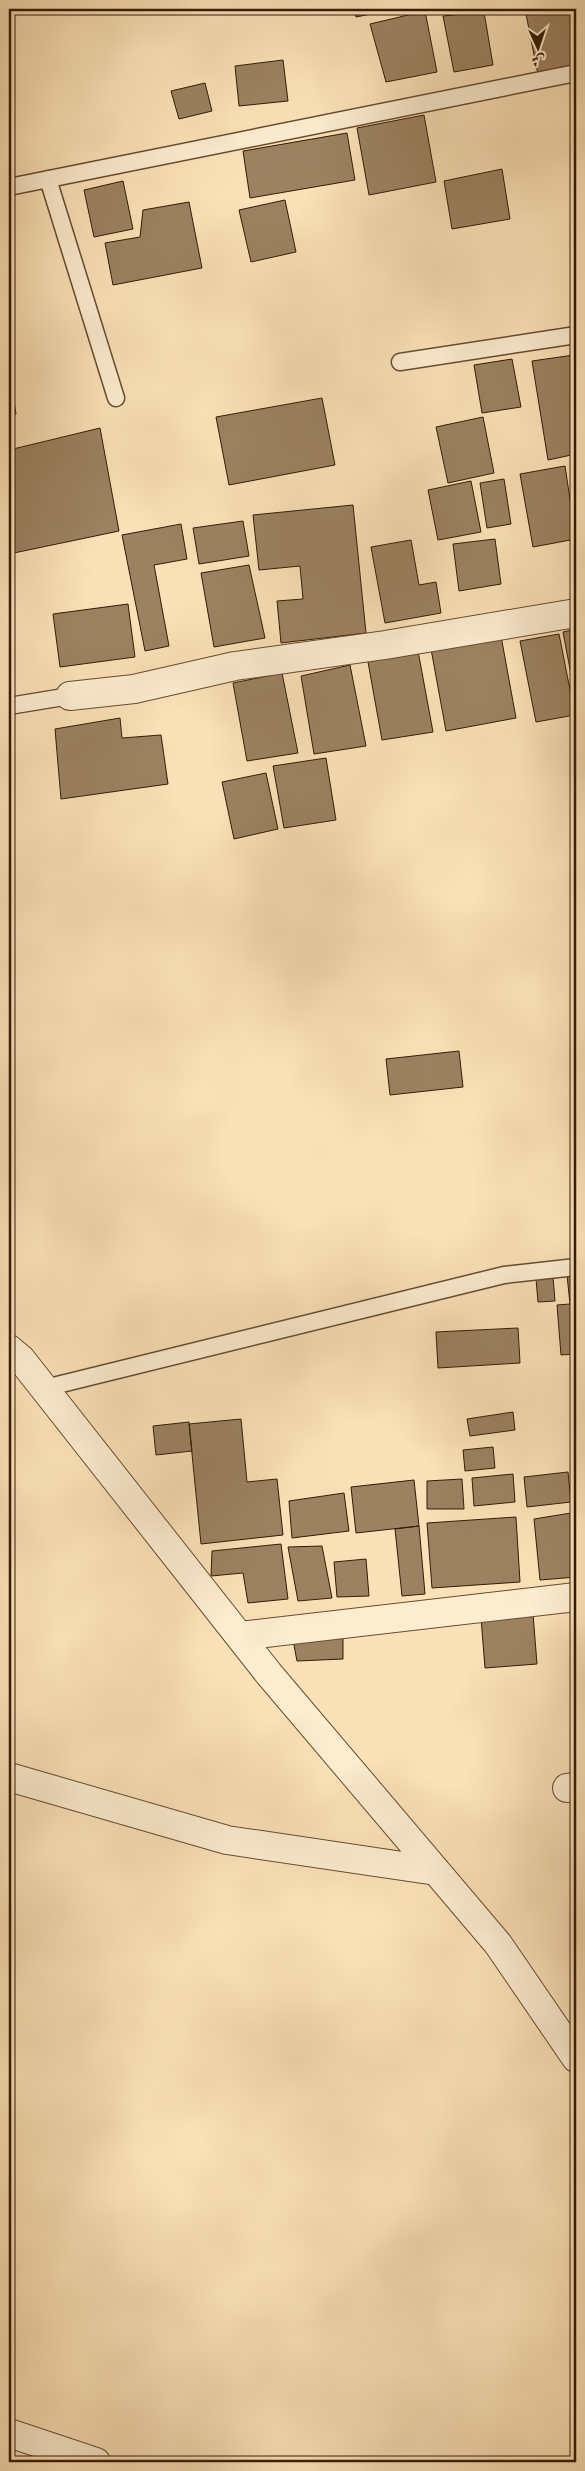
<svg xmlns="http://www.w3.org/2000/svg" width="585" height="2471" viewBox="0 0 585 2471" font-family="'IM FELL Great Primer',Amiri,serif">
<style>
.building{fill:#9c8261;stroke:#351b03}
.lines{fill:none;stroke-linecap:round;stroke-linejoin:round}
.service-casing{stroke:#664c30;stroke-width:19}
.minor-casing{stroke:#664c30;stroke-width:30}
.service{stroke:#fcecd0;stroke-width:16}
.minor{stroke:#fcecd0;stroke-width:28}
</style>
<rect width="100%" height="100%" fill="#fbe1b7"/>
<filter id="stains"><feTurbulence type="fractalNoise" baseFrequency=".004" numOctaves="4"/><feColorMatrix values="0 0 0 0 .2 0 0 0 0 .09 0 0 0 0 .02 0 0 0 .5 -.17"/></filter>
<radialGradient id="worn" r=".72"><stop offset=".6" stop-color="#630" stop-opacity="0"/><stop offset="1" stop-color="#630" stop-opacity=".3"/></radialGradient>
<!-- building -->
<path class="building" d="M354,9H385L386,11L356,17Z
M525,9H576V68L538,75Z
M425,11L437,72L386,82L370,24Z
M484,12L493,65L454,72L443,16Z
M283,60L288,101L239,106L235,66Z
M205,83L212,111L179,119L171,91Z
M424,115L436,182L369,195L357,128Z
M347,133L355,180L250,198L243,151Z
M502,169L510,219L452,229L444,181Z
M123,181L133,229L94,237L84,190Z
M285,200L296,252L251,262L239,210Z
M189,202L202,268L113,285L105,243L140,237L143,210Z
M574,355L576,454L548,460L532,361Z
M512,359L521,407L482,413L474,365Z
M9,383H11L16,414L9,416Z
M322,398L335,465L229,485L216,417Z
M483,417L494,473L448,483L436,427Z
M100,428L119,531L9,554V450Z
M565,466L576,539L533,547L520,474Z
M504,479L511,524L487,528L480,483Z
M471,481L481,532L438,540L428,490Z
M353,505L366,633L281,643L277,601L303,599L300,566L259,570L253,515Z
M243,521L249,556L199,564L193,528Z
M181,524L187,559L154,565L169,646L145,651L122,535Z
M495,539L501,584L459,591L453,544Z
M411,540L419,585L436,582L441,613L385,623L371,547Z
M249,565L265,638L214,647L201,573Z
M128,604L135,657L60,667L53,614Z
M576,629V701L563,632Z
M559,634L575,715L536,722L520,641Z
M501,636L516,718L446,731L431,649Z
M418,651L433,732L382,740L368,662Z
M350,665L366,746L314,754L301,676Z
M282,673L298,753L247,761L233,683Z
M120,718L122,738L161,735L168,784L61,799L55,729Z
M326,758L336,820L284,828L273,766Z
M266,773L278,829L234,839L222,782Z
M459,1051L463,1087L390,1095L386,1059Z
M576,1274V1354L561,1355L557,1305L570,1304L567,1275Z
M553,1277L555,1301L538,1302L536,1279Z
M518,1328L520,1363L438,1368L436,1332Z
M513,1412L515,1430L470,1436L467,1419Z
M241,1419L247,1482L277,1479L283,1535L201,1544L189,1424Z
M189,1422L192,1451L156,1455L153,1426Z
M493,1447L495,1468L465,1471L463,1450Z
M568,1472L571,1502L527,1507L524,1477Z
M513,1474L515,1502L474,1506L472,1478Z
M462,1479L464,1509H427V1481Z
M414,1480L419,1526L356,1533L351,1487Z
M344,1493L349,1531L292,1538L289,1501Z
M571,1513L576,1548V1577L540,1580L534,1519Z
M516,1517L520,1582L432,1588L427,1523Z
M419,1526L425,1594L402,1596L395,1529Z
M281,1544L288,1599L248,1603L243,1573L211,1576L212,1551Z
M322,1546L332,1598L298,1601L288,1547Z
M366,1559L369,1596L337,1597L334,1562Z
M533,1614L537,1664L485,1668L481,1618Z
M343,1637V1659L297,1661L293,1640Z"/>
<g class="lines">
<!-- service casing -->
<g class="service-casing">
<path id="service" d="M48,179L116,398
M9,187L576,73
M400,362L576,335
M9,706L70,696
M45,1388L504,1275L576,1267"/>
</g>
<!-- minor casing -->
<g class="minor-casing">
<path id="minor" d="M70,696L134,689L235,666L385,645L576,613
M9,1349L21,1359L269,1674L498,1944L576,2058
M240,1636L576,1597
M9,1777L227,1840L436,1871
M567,1788L576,1787
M9,2433L96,2462"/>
</g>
<!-- service -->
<use href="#service" class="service"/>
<!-- minor -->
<use href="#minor" class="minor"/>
</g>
<!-- margin -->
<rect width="585" height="2471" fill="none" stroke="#fbe1b7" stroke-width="30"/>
<rect x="10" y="10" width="565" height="2451" fill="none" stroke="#351b03" stroke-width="2.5"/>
<rect x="15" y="15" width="555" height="2441" fill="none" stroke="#351b03"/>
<!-- north arrow -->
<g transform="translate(538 48) rotate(177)" stroke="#fcecd0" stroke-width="4" paint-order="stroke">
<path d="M0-4L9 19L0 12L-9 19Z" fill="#351b03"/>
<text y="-8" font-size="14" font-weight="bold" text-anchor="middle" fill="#351b03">ش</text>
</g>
<rect width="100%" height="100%" filter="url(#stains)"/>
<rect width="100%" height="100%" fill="url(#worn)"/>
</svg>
